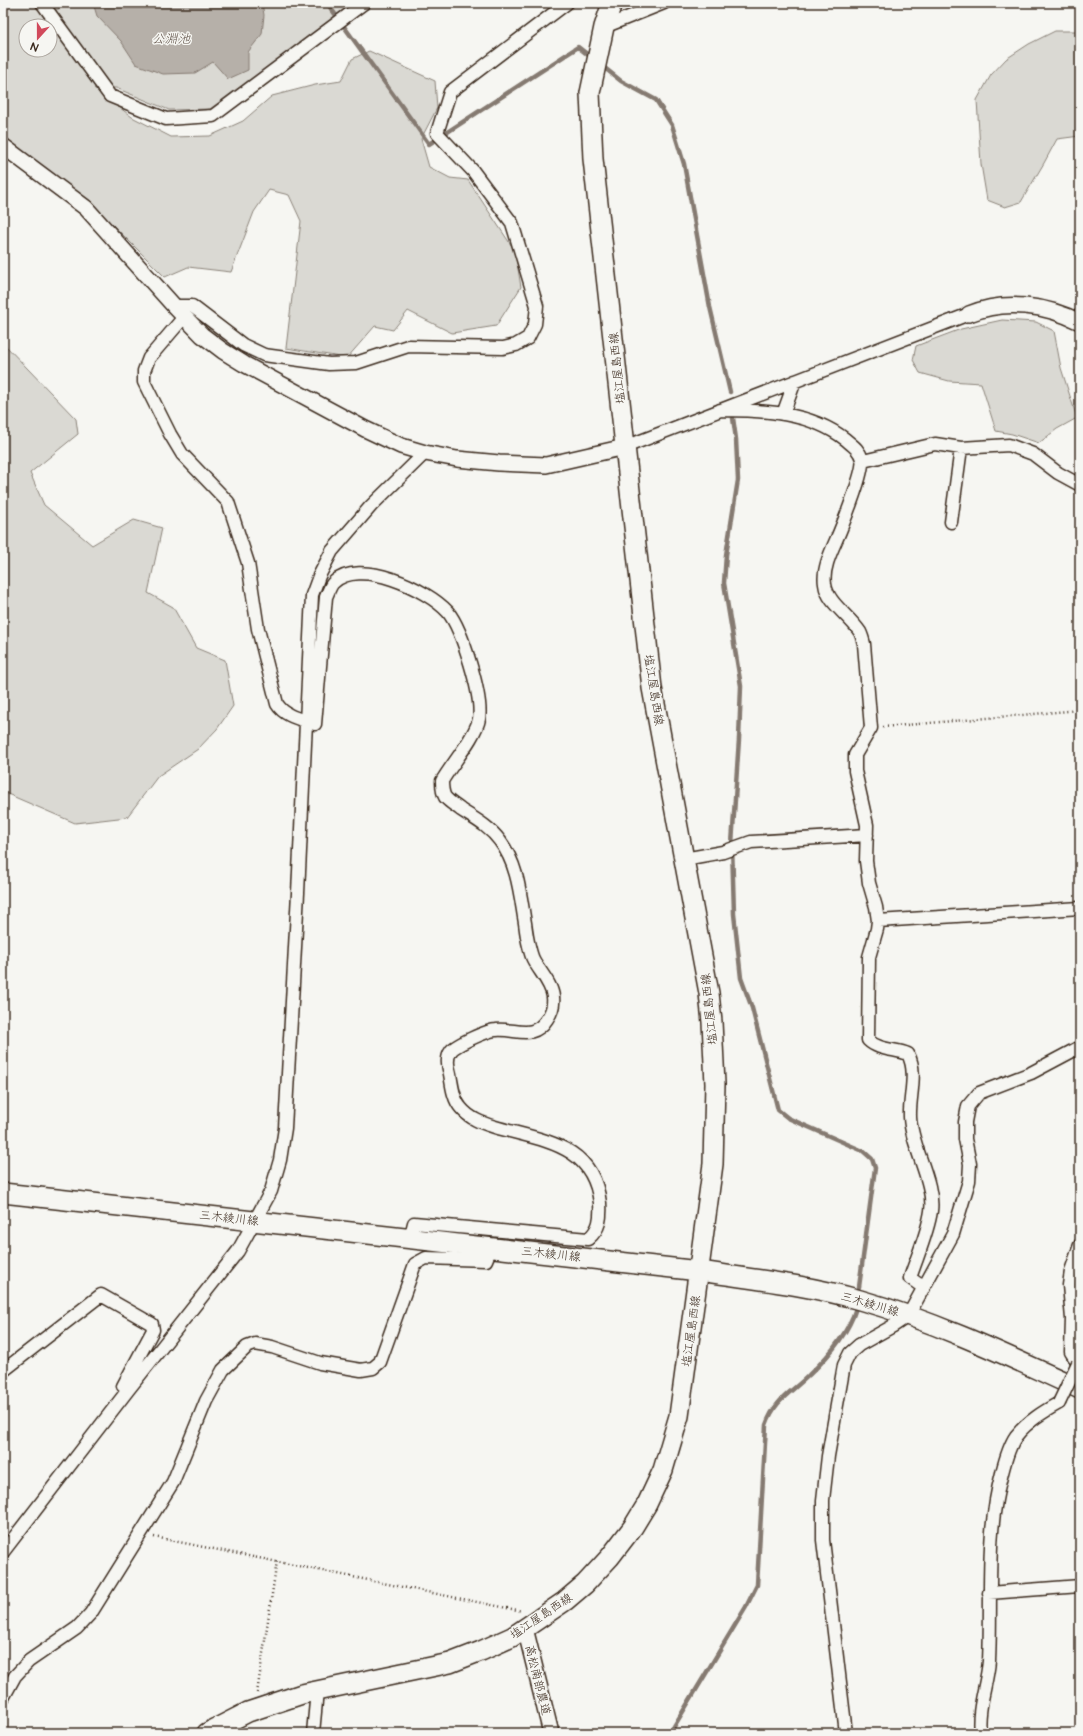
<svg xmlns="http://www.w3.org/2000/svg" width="1083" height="1736" viewBox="0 0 1083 1736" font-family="'Architects Daughter','Klee One',sans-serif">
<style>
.green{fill:#dad9d3;stroke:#8a8278;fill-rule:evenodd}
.water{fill:#b6b0a9;stroke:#857a71}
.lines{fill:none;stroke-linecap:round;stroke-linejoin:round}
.stream{stroke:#857a71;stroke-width:4.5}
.minor-casing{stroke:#3b2a1e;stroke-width:15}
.tertiary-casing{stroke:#3b2a1e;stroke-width:18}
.primary-casing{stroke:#3b2a1e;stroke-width:22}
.path{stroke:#3b2a1e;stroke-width:2.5;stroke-dasharray:1 3;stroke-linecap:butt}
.minor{stroke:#f6f6f2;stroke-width:12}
.tertiary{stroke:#f6f6f2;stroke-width:15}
.primary{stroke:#f6f6f2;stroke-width:19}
.minor-bridge-casing{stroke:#3b2a1e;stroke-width:15;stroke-linecap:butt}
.minor-bridge{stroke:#f6f6f2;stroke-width:12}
.labels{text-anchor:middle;stroke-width:3;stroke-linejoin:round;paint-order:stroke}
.street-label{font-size:12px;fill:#3b2a1e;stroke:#f6f6f2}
.water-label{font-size:13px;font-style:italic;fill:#605248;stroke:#f6f6f2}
</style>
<rect width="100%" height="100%" fill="#f6f6f2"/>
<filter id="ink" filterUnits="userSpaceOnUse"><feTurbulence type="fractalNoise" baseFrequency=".025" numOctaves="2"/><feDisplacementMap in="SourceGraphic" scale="8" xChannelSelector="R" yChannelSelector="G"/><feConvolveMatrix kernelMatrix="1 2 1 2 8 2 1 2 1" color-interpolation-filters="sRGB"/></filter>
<g filter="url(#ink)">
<!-- green -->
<path class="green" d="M3,3H35L42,10L59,9L56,3H352L210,109L169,110L116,88H94L132,117L171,137L210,136L243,121L272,96L315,85L341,81L352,59L369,51L435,81L437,108L421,139L429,167L450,178L468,180L515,251L521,287L496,326L452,333L408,311L393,330L375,326L347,358L286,348L301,221L289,195L269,190L254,212L231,272L188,267L165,277L105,217L3,138ZM26,26H50V50H26Z
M1055,31H1080V136L1057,139L1044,163L1021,202L1005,207L987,200L981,164L977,100L991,75L1006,59L1029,44Z
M1002,320L1036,322L1054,331L1061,368L1077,418L1057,429L1039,443L1012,434L996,431L981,383L949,381L920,373L913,360L916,346L961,329Z
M3,343L76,419L78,434L30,473L44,505L92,545L134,520L162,528L148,593L173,607L196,648L225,660L233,706L217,729L198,749L158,776L127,817L75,823L3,792Z"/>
<!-- water -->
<path class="water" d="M93,3H262L264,15L262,34L248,52V70L228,79L213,62L195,73L163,74L136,64L121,41L97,16Z"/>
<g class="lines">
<!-- stream -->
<path class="stream" d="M327,3L429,144L578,47L592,58
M601,65L621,81L656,100L672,125L684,164L710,307L730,392
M733,418L736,439L738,480L726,555L724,583L741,686L739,739L732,844L734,914L741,978L752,1008L778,1110L788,1118L863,1151L872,1159L875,1168L859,1287
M670,1733L746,1607L757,1585L766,1425C775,1399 791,1393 809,1375C829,1356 848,1334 856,1308"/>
<!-- minor casing -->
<g class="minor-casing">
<path id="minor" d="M42,3L110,96L166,119L213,116L364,3
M604,27L664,3
M174,306H192L243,345L264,355L329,364L356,363L408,346L503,348L516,345L528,338L535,324L537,306L512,223L473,171L437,133L450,92L567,3
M184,317L149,358L144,371V382L170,434L182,454L228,502L248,563L258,629L277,704C285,717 301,719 315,724L326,597C328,593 330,586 333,583C359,557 427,589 448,612C462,629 483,697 479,719C476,736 451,765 442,781C442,787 442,792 445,797C449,802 456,806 461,810C475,819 490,827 500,841C518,865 520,894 525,923C526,931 527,939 529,946C530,950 531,955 533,959C539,971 552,984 553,997C554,1005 552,1012 547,1019C533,1041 516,1028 496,1030C488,1030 455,1045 451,1051C446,1058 448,1066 450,1074C452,1085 453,1099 461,1108C470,1119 482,1123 495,1127C542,1141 593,1143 600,1203C601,1218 600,1229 588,1239L414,1223L410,1239
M720,410C763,410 810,412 845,439C852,445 859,449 862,459C865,469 845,519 840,531C834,546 822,567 825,584C827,603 850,616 860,632C862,636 863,640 864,644L871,728L855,755V771L867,825L866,861L869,883L876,907L878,921L877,929L869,957L868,1040C878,1050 895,1049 908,1054C918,1073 909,1096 910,1117C911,1146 935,1183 931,1211C928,1232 917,1257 910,1278L924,1288
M783,414L795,381
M625,447L969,314
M863,461L935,444L961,448L1009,445L1033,454L1058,473L1080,485
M951,522L961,448
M684,859L723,852L751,842L867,835
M878,921L1080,908
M1080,1245L1071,1271L1069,1285L1072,1319L1071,1352L1078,1363L1080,1365
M3,1371L101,1295L152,1324L153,1330L123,1386L127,1389
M3,1552L128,1390L238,1251L271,1191L280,1160L285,1128L298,893L312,595L319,576L332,551L371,506L425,453
M989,1593L1080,1586
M3,1698L15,1676L29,1661L77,1628L91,1613L173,1482L206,1401L223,1370L247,1347L255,1344L272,1347L320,1363L361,1370L373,1368L380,1362L415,1264L426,1258L486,1260L491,1248
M313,1733L317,1691
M846,1733L823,1540V1500L828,1456L844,1365L850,1353L859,1345L893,1326L908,1316L953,1234L969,1181L970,1164L965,1139V1122L968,1106L979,1093L1031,1073L1080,1047
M980,1733C977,1708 987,1685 989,1661C992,1598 985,1534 1002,1473C1005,1461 1009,1446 1016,1436C1028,1421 1043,1412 1059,1403"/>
</g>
<!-- tertiary casing -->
<g class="tertiary-casing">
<path id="tertiary" d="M3,146L86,208L174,306L202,335L223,351L244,364L365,429L401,446L425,453L457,459L499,463L546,465L625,447
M969,314C1005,299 1046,305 1080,322
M525,1628L551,1733"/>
</g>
<!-- primary casing -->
<g class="primary-casing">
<path id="primary" d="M3,1193L699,1271C753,1279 808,1285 860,1300C937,1322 1008,1356 1080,1389
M207,1733L248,1712L302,1694L450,1663L481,1651L512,1637L565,1601L585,1584L610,1557L633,1527L647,1504L663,1470L679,1416L713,1164L715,1084L712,1022L709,993L652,688L593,159L590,93L604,27L612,3"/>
</g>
<!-- path -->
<path class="path" d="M883,727L1080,710
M154,1537L522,1611
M257,1693L277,1561"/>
<!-- minor -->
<use href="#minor" class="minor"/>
<!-- tertiary -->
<use href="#tertiary" class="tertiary"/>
<!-- primary -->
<use href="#primary" class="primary"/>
<!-- minor-bridge casing -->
<g class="minor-bridge-casing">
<path id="minor-bridge" d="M1059,1403L1078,1363"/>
</g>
<!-- minor-bridge -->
<use href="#minor-bridge" class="minor-bridge"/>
</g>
</g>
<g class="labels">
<!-- street labels -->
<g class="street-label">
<text transform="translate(617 368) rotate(-96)" y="4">塩江屋島西線</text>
<text transform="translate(654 690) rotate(81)" y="4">塩江屋島西線</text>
<text transform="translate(709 1009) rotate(-96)" y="4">塩江屋島西線</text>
<text transform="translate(229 1218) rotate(6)" y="4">三木綾川線</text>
<text transform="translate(551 1254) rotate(6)" y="4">三木綾川線</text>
<text transform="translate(870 1304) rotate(16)" y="4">三木綾川線</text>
<text transform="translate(691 1331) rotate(-82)" y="4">塩江屋島西線</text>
<text transform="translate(541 1616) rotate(-34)" y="4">塩江屋島西線</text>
<text transform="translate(538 1680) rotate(76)" y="4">高松南部農道</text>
</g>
<!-- water labels -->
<g class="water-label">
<text x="171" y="43">公淵池</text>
</g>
</g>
<!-- margin -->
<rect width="1083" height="1736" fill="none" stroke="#f6f6f2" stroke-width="16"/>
<rect x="8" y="8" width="1067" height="1720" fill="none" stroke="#3b2a1e" stroke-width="1.5" filter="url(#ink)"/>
<!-- north arrow -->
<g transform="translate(38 38) rotate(201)"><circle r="19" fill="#f6f6f2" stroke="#aba49d"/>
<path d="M0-3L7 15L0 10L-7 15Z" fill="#d1495b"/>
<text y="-6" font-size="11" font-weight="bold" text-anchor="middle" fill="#3b2a1e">N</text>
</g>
</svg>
